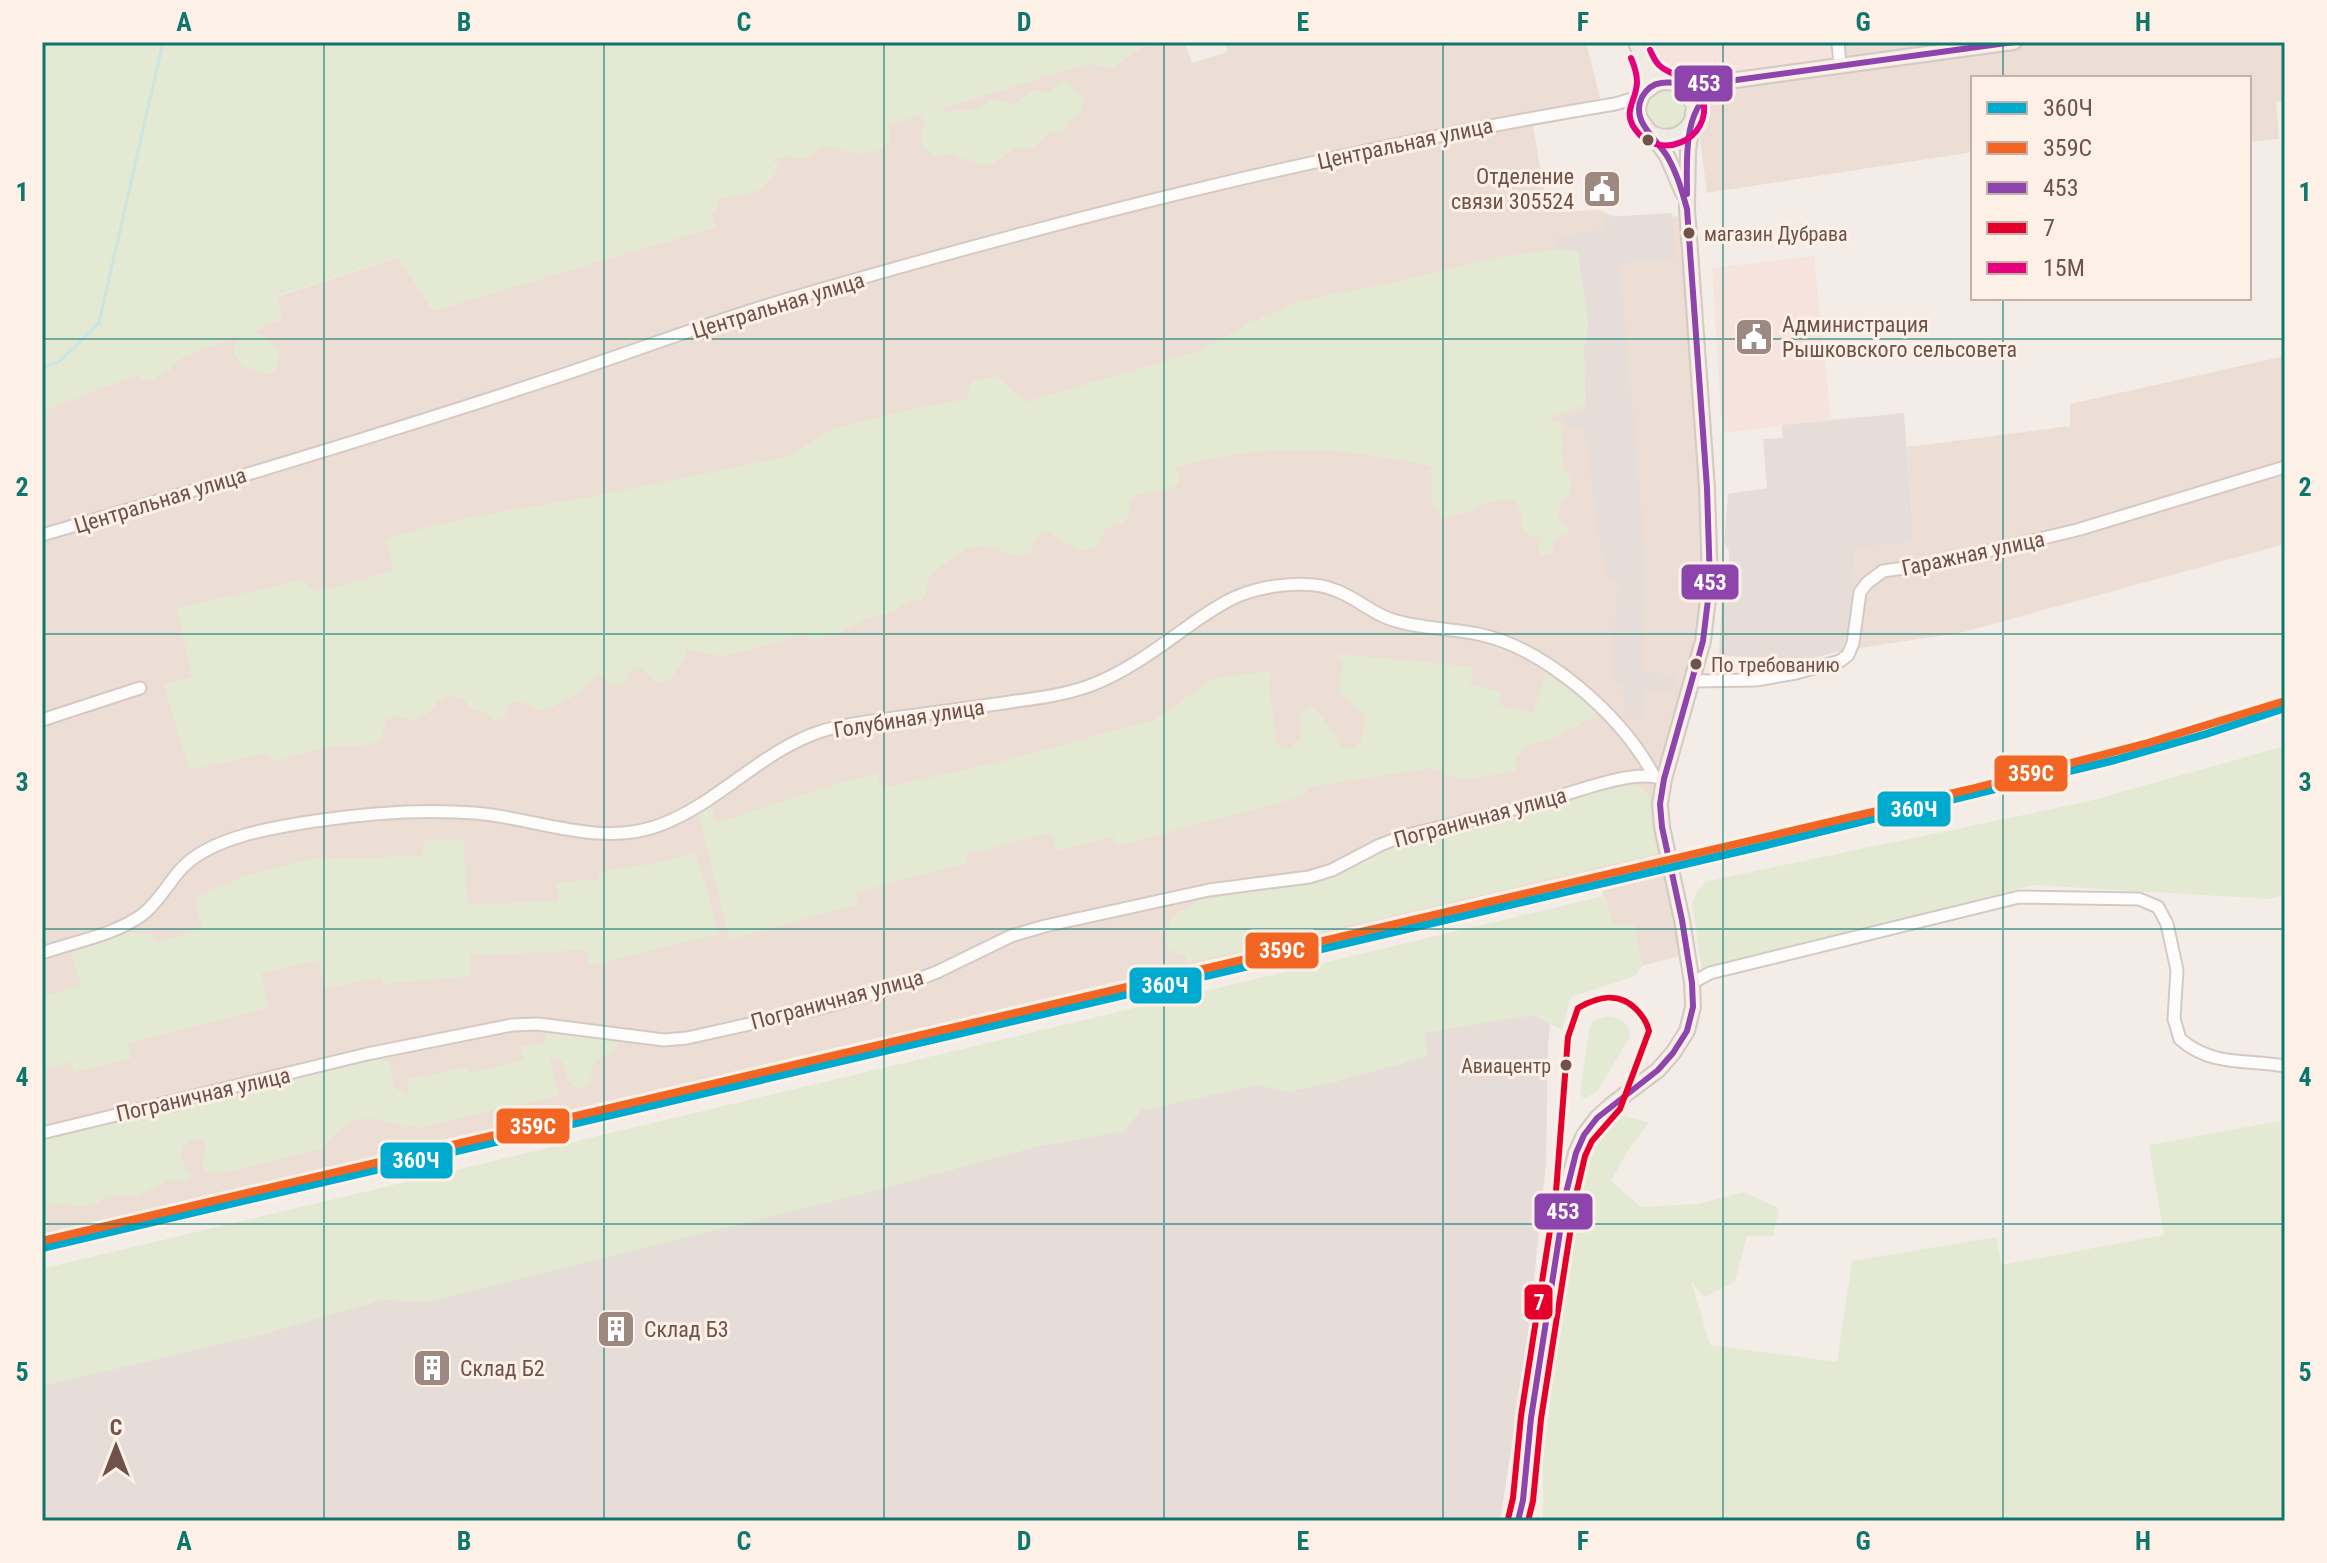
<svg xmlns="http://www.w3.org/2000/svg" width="2327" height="1563" viewBox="0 0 2327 1563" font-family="'Roboto Condensed',sans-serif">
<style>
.residential{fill:#edded5}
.commercial{fill:#f7e3de}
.industrial{fill:#e6ddd8}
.green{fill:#e4e9d3}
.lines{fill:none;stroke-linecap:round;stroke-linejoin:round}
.stream{stroke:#cae5e2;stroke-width:3}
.minor-casing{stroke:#d3cac6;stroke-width:15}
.major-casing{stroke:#d3c9c5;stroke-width:18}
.minor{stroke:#fdfcfb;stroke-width:11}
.major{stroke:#f0eae4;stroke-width:14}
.bus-1-casing{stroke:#fdf1e7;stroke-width:12}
.bus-2-casing{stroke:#fdf1e7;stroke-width:12}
.bus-3-casing{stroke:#fdf1e7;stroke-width:12}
.bus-1{stroke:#8e44ad;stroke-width:6}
.bus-2{stroke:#e4002b;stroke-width:6}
.bus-3{stroke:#e5007d;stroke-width:6}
.rail-1-casing{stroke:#fdf1e7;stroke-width:14}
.rail-2-casing{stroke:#fdf1e7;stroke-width:14}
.rail-1{stroke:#00a9ce;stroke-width:8}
.rail-2{stroke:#f26522;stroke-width:8}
.grid{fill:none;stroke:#0f766e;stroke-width:2;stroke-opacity:0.55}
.bus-dot{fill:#6e524b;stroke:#fdf1e7;stroke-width:3}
.labels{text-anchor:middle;stroke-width:6;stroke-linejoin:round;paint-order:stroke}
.bus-label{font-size:20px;fill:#6e524b;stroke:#fdf1e7;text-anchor:start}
.street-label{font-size:22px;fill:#6e524b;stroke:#fdf1e7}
.poi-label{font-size:22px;fill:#6e524b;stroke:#fdf1e7;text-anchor:start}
.line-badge{stroke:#fdf1e7;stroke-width:3}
.badge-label{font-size:22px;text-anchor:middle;font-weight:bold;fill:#fff}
.neatline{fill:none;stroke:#0f766e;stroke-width:3}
.grid-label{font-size:26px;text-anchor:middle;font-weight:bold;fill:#0f766e}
</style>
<rect width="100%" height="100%" fill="#f4ede7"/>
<!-- residential -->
<path class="residential" d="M1158,42H1184L1192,63L1227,52L1225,42H1586L1604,113L1533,126L1548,212L1601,210L1616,218L1694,216L1716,569L1700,677L1664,803L1672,853L42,1235V411L282,319L276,297L399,257L434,310L715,227L708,203L745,168Z
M1831,42H2285V101L2276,102L2279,139L2249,142V78H1973V152L1707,193L1698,124L1703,79L1833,60Z
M2285,356V544L1964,632L1841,651L1851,621L1855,548L1914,543L1907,447L2070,426V404Z
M1664,874L1682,955L1642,966L1634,926L1613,923L1602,891Z"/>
<!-- commercial -->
<path class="commercial" d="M1647,42H1831L1833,60L1703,79L1682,78L1666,72L1650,56Z
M1814,256L1831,420L1722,433L1712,268Z"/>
<!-- industrial -->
<path class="industrial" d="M1672,213L1676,259L1620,263L1646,565L1643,672L1677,675V691L1644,690L1645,719H1624L1623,683L1614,682V634L1618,583L1608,582L1602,557L1584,428L1567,429L1565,415L1586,412L1578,252L1559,249L1557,236L1605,229L1604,217Z
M1904,413L1914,543L1855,548L1851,621L1841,651L1809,659L1719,656L1723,567L1729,562V551L1724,544L1728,494L1767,488L1763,439L1783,438L1782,425Z
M1560,907L1548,1046L1546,1164L1527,1345L1500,1521H42V1269Z"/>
<!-- green -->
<path class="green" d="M42,42H1158L1142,47L1113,68L1095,66L1093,62L934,110L971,111L994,99L1013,105L1034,90L1047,93L1063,81L1069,82L1084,100L1081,112L1070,119L1065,130L1046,134L1033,148H1014L993,164L980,165L951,153L933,156C921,143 916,142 925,125L920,115L888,125L891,141C870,159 851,153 826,146L804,159L792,158L789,155L772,160L778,165C769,195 745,192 719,200L716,209L711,214L715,227L433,311L398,257L277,296L282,319L253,331C271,341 286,349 274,372L270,374L244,367L234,353L235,344L239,336L180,358L170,370L154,379L141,380L140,374L42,411Z
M1647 110a20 20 0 1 1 40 0a20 20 0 1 1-40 0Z
M1559,249L1578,252L1588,322L1587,342L1584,346L1586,405L1550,417L1552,422H1559C1566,437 1560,452 1564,467C1567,475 1574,481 1570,491C1565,505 1559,497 1558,519L1568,528V533L1557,538L1551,553L1541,555L1538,549L1540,543L1538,537L1529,535L1522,527L1521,511L1515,500C1487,496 1468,517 1442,518C1432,506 1430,501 1432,486C1432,478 1430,474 1432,466C1404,461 1375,455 1346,452C1291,446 1228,451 1174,468C1179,474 1182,477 1177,486L1134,496L1129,501L1131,509L1126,521L1105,529L1099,545L1083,551C1067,546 1059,535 1045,532L1036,538L1031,552C1009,562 1000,546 982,546C961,546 944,565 928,577L926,594L921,600L909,601L893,612L867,618L837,634L815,642L808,638V634L722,656L685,649V659L670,679L663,683L652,679L640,668L629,671L624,685H611L600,674L596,675C591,688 556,707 541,711L522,701L511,702L504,717L494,721L485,712L471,709L463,698L450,695L438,701L433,710L414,720L398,716L387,719L380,741L360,746L331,745L278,761L269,760L267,753L189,770L164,684L192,677L177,608L303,580L316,592L393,571L386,539L431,526L510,510L585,498L786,457L834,429L923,407L968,399L970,382L996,376L1026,402L1199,351L1250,323L1300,301L1396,282L1500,257Z
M1337,654L1473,667L1470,684L1501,692L1498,705L1533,713L1545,673L1578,695L1599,714L1556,737L1525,747L1517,759L1516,772L1463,779L1430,768L1309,787L1304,796L1116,846L1113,836L1056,851L1050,833L965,855L968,863L856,892L858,904L729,940L699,814L711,805L717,823L842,782L877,774L882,788L1000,762L1153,720L1215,678L1271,671L1269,688L1277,745L1290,749L1300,739V712L1311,707L1320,713L1340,746L1351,748L1362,742L1365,715L1341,694L1339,683L1343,662Z
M2285,746V894L2270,899L2033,885L1702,970L1692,903L1697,891L1707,881L2086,802Z
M1633,784C1656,790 1649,809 1652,827C1653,836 1656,845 1658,853L1188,963L1185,955L1169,950L1166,944L1168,927L1173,916L1199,900L1315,880L1406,841L1546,807L1616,785Z
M424,840H463L468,905L558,901L557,883L599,879L598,872L663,862L696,852L719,934L589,966L587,950L470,955V976L383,984L381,978L326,988L319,960L261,973L268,1008L127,1043L131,1058L74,1072L71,1062L42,1070V997L81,985L71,952L130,932L153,934L157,943L202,927L194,898L244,876L309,859L423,856Z
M1603,896L1613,923L1634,926L1642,966L1635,976L1571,997L1562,1030L1533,1015L1424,1033L1428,1056L1335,1082L1289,1092L1258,1085L1140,1111L1125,1131L1040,1146L870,1192L427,1302L381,1300L272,1332L42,1386V1269Z
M1608,1016C1621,1017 1630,1023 1630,1037L1598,1090L1585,1098L1582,1097L1580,1091L1590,1026L1595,1020Z
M552,1032L615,1040L618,1045C604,1065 591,1049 591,1084L579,1089L568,1081L562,1061L549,1057L559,1095L418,1128L412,1125L407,1128C385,1119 363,1113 342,1127C334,1132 329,1143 319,1150L217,1174L206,1171L202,1166L206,1148L201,1139C189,1139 177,1145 182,1159C184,1167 190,1169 191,1177L186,1180L168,1181L137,1195L108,1197L91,1206H74L69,1202L42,1207V1139L145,1114L177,1113L211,1096L371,1060H384L390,1063L394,1088L408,1095V1079L467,1067L469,1073L524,1060L521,1047L544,1043L546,1034Z
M1621,1115L1649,1123L1628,1150L1611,1181L1641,1207L1698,1204L1744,1192L1779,1208L1773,1236H1747L1735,1282L1704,1297L1691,1281L1710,1345L1837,1362L1852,1261L1996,1237L2002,1265L2164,1235L2149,1145L2285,1120V1521H1543V1462L1558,1334L1568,1284L1583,1166L1600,1130Z"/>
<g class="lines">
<!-- stream -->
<path class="stream" d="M42,368L60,361L99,323L163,42"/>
<!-- minor casing -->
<g class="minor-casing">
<path id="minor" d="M1838,42L1840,66
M42,535C210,486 378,436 544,381C624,355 704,324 785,300C1058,220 1334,150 1615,104L1632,99L1645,92
M1693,681L1756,680L1796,673L1840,661L1848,655L1853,643L1860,592L1867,583L1883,571L1933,564L2077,530L2285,467
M42,720L140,688
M42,953C76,941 112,936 142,915C159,902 168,883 182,868C211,837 275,827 315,821C367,813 422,809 475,813C536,818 600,848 660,825C719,803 762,750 822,731C847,723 875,721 901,717C939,712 978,707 1016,701C1042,698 1070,694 1094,684C1132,669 1167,641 1200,618C1218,606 1235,595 1256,590C1279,584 1313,581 1335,590C1355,597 1370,612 1390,619C1419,629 1449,628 1478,634C1546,648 1622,716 1654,776
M1692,983L1710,973L2019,897L2139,899L2158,907L2167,924L2177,970L2174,1019L2180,1039C2212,1067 2246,1059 2285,1066
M42,1133L367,1054L512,1025L538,1024L664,1040L687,1038L821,1008L906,984L937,972L1011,936L1045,926L1209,890L1309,877L1332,870L1380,845L1403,836C1449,825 1495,815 1540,802C1571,794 1630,769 1660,778"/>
</g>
<!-- major casing -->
<g class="major-casing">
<path id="major" d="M1636,42L1646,72L1647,83L1638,106L1639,117L1667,156L1683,193
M1645,92L1656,84L1664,82L1692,84L1736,80L2014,42
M1648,131C1662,140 1679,139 1689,125C1694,118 1695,108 1700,101C1705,93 1712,89 1720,84
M1518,1521L1523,1500L1531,1418L1566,1193L1576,1153L1584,1135L1597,1118L1611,1105L1658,1070L1673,1053L1687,1031L1693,1007L1692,983L1682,920L1662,827L1660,804L1664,779L1703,641L1710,583L1707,488L1687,209L1688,151L1694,106L1686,90L1676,84L1656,76L1642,58"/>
</g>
<!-- minor -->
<use href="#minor" class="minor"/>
<!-- major -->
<use href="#major" class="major"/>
<!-- bus-1 casing -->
<g class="bus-1-casing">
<path id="bus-1" d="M1687,194C1687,159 1682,107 1718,87C1723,84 1730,82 1736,80
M1518,1521L1523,1500L1531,1418L1566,1193L1576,1153L1584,1135L1597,1118L1658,1070L1673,1053L1687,1031L1693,1007L1692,983L1682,920L1662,827L1660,804L1664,779L1703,641L1710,583L1707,488L1687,209C1682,191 1677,173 1667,156C1656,138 1630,121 1642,97C1646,90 1653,84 1661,83C1671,81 1682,84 1692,84C1707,84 1722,81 1736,80L2014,42"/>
</g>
<!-- bus-2 casing -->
<g class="bus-2-casing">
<path id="bus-2" d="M1508,1519L1513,1498L1521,1416L1556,1192L1568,1037L1578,1008C1597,997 1618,991 1636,1009C1642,1015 1647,1022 1649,1031L1620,1109L1592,1141L1585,1156L1576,1195L1541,1419L1533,1501L1528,1521"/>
</g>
<!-- bus-3 casing -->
<g class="bus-3-casing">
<path id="bus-3" d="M1631,58C1634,65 1637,74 1637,82C1637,100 1622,111 1635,129C1658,163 1713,140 1703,99C1697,76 1675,79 1660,66C1655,62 1653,56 1650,50"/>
</g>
<!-- bus-1 -->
<use href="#bus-1" class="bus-1"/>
<!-- bus-2 -->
<use href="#bus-2" class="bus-2"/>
<!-- bus-3 -->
<use href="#bus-3" class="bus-3"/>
<!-- rail-1 casing -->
<g class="rail-1-casing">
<path id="rail-1" d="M42,1248L1758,847L2115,760L2206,734L2285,708"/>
</g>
<!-- rail-2 casing -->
<g class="rail-2-casing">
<path id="rail-2" d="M42,1241L1971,789L2148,743L2285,701"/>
</g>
<!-- rail-1 -->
<use href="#rail-1" class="rail-1"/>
<!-- rail-2 -->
<use href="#rail-2" class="rail-2"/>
</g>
<!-- grid -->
<path class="grid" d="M324,42V1521M604,42V1521M884,42V1521M1164,42V1521M1443,42V1521M1723,42V1521M2003,42V78M2003,298V1521M42,339H2285M42,634H2285M42,929H2285M42,1224H2285"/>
<!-- icons -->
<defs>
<g id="civic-square" transform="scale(2)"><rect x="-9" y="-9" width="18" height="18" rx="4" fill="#9d8882" stroke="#fdf1e7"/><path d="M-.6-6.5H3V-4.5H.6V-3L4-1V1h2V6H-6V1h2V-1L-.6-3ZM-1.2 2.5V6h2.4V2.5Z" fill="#fff"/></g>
<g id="building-square" transform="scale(2)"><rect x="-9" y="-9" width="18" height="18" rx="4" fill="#9d8882" stroke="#fdf1e7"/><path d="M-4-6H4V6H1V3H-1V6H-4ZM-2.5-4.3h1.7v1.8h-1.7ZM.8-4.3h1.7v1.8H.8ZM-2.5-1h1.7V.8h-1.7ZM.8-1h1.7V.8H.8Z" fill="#fff"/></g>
</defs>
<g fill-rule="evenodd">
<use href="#civic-square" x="1602" y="189"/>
<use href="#civic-square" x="1754" y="337"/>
<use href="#building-square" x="616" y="1329"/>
<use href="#building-square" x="432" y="1368"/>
</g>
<!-- markers -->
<g class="bus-dot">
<circle cx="1648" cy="140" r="7"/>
<circle cx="1689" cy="233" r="7"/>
<circle cx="1696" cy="664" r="7"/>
<circle cx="1566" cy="1065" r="7"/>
</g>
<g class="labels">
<!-- bus labels -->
<g class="bus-label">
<text x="1704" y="241">магазин Дубрава</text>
<text x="1711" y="672">По требованию</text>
<text x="1551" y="1073" text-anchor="end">Авиацентр</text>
</g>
<!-- street labels -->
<g class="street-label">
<text transform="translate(1405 143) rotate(-12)" y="8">Центральная улица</text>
<text transform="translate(778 305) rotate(-17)" y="8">Центральная улица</text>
<text transform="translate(160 500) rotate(-17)" y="8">Центральная улица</text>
<text transform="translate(1973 553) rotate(-12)" y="8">Гаражная улица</text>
<text transform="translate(909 718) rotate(-9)" y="8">Голубиная улица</text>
<text transform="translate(1480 817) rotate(-15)" y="8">Пограничная улица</text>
<text transform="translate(837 999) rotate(-15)" y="8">Пограничная улица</text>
<text transform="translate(203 1094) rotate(-13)" y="8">Пограничная улица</text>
</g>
<!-- poi labels -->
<g class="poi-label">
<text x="1574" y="184" text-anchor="end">Отделение<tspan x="1574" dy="25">связи 305524</tspan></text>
<text x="1782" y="332">Администрация<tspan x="1782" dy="25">Рышковского сельсовета</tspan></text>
<text x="644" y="1337">Склад Б3</text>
<text x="460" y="1376">Склад Б2</text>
</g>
</g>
<g class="line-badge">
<rect x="1673" y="64" width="61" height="39" rx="8" fill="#8e44ad"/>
<rect x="1680" y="563" width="60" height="38" rx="8" fill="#8e44ad"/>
<rect x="1993" y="754" width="76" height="39" rx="8" fill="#f26522"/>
<rect x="1876" y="790" width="76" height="38" rx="8" fill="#00a9ce"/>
<rect x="1244" y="931" width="76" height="39" rx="8" fill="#f26522"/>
<rect x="1128" y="966" width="75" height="39" rx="8" fill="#00a9ce"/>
<rect x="495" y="1107" width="76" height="38" rx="8" fill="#f26522"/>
<rect x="379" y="1141" width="75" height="39" rx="8" fill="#00a9ce"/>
<rect x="1533" y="1192" width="61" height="39" rx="8" fill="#8e44ad"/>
<rect x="1523" y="1283" width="31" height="38" rx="8" fill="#e4002b"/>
</g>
<g class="badge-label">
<text x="1704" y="91">453</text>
<text x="1710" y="590">453</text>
<text x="2031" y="781">359С</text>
<text x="1914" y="817">360Ч</text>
<text x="1282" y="958">359С</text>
<text x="1165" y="993">360Ч</text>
<text x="533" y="1134">359С</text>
<text x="416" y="1168">360Ч</text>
<text x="1563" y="1219">453</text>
<text x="1539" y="1310">7</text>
</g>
<!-- border -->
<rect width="2327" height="1563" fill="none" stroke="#fdf1e7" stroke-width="88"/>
<!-- legend -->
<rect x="1971" y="76" width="280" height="224" fill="#fdf1e7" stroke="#c4b1a9" stroke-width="2"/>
<rect x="1987" y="102" width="40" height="12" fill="#00a9ce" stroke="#c4b1a9" stroke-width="2"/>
<text x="2043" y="116" font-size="24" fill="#6e524b">360Ч</text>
<rect x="1987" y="142" width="40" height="12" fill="#f26522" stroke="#c4b1a9" stroke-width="2"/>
<text x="2043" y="156" font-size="24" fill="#6e524b">359С</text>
<rect x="1987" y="182" width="40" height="12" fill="#8e44ad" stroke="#c4b1a9" stroke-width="2"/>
<text x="2043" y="196" font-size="24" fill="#6e524b">453</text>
<rect x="1987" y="222" width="40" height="12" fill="#e4002b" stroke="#c4b1a9" stroke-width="2"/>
<text x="2043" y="236" font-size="24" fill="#6e524b">7</text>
<rect x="1987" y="262" width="40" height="12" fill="#e5007d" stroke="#c4b1a9" stroke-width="2"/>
<text x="2043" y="276" font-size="24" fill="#6e524b">15М</text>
<!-- north arrow -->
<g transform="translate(116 1447)" stroke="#fdf1e7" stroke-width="6" paint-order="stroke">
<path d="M0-6L14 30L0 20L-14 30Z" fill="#6e524b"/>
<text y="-12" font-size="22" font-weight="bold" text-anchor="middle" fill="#6e524b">С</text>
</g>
<rect x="44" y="44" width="2239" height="1475" class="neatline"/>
<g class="grid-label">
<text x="184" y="31">A</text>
<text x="464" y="31">B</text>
<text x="744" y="31">C</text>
<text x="1024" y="31">D</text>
<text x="1303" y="31">E</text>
<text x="1583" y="31">F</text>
<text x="1863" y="31">G</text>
<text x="2143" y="31">H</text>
<text x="22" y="201">1</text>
<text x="2305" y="201">1</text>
<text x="22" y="496">2</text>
<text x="2305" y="496">2</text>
<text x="22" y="791">3</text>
<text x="2305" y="791">3</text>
<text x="22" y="1086">4</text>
<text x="2305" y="1086">4</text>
<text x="22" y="1381">5</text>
<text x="2305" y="1381">5</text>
<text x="184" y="1550">A</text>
<text x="464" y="1550">B</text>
<text x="744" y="1550">C</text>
<text x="1024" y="1550">D</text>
<text x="1303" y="1550">E</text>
<text x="1583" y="1550">F</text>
<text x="1863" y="1550">G</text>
<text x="2143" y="1550">H</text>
</g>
</svg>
